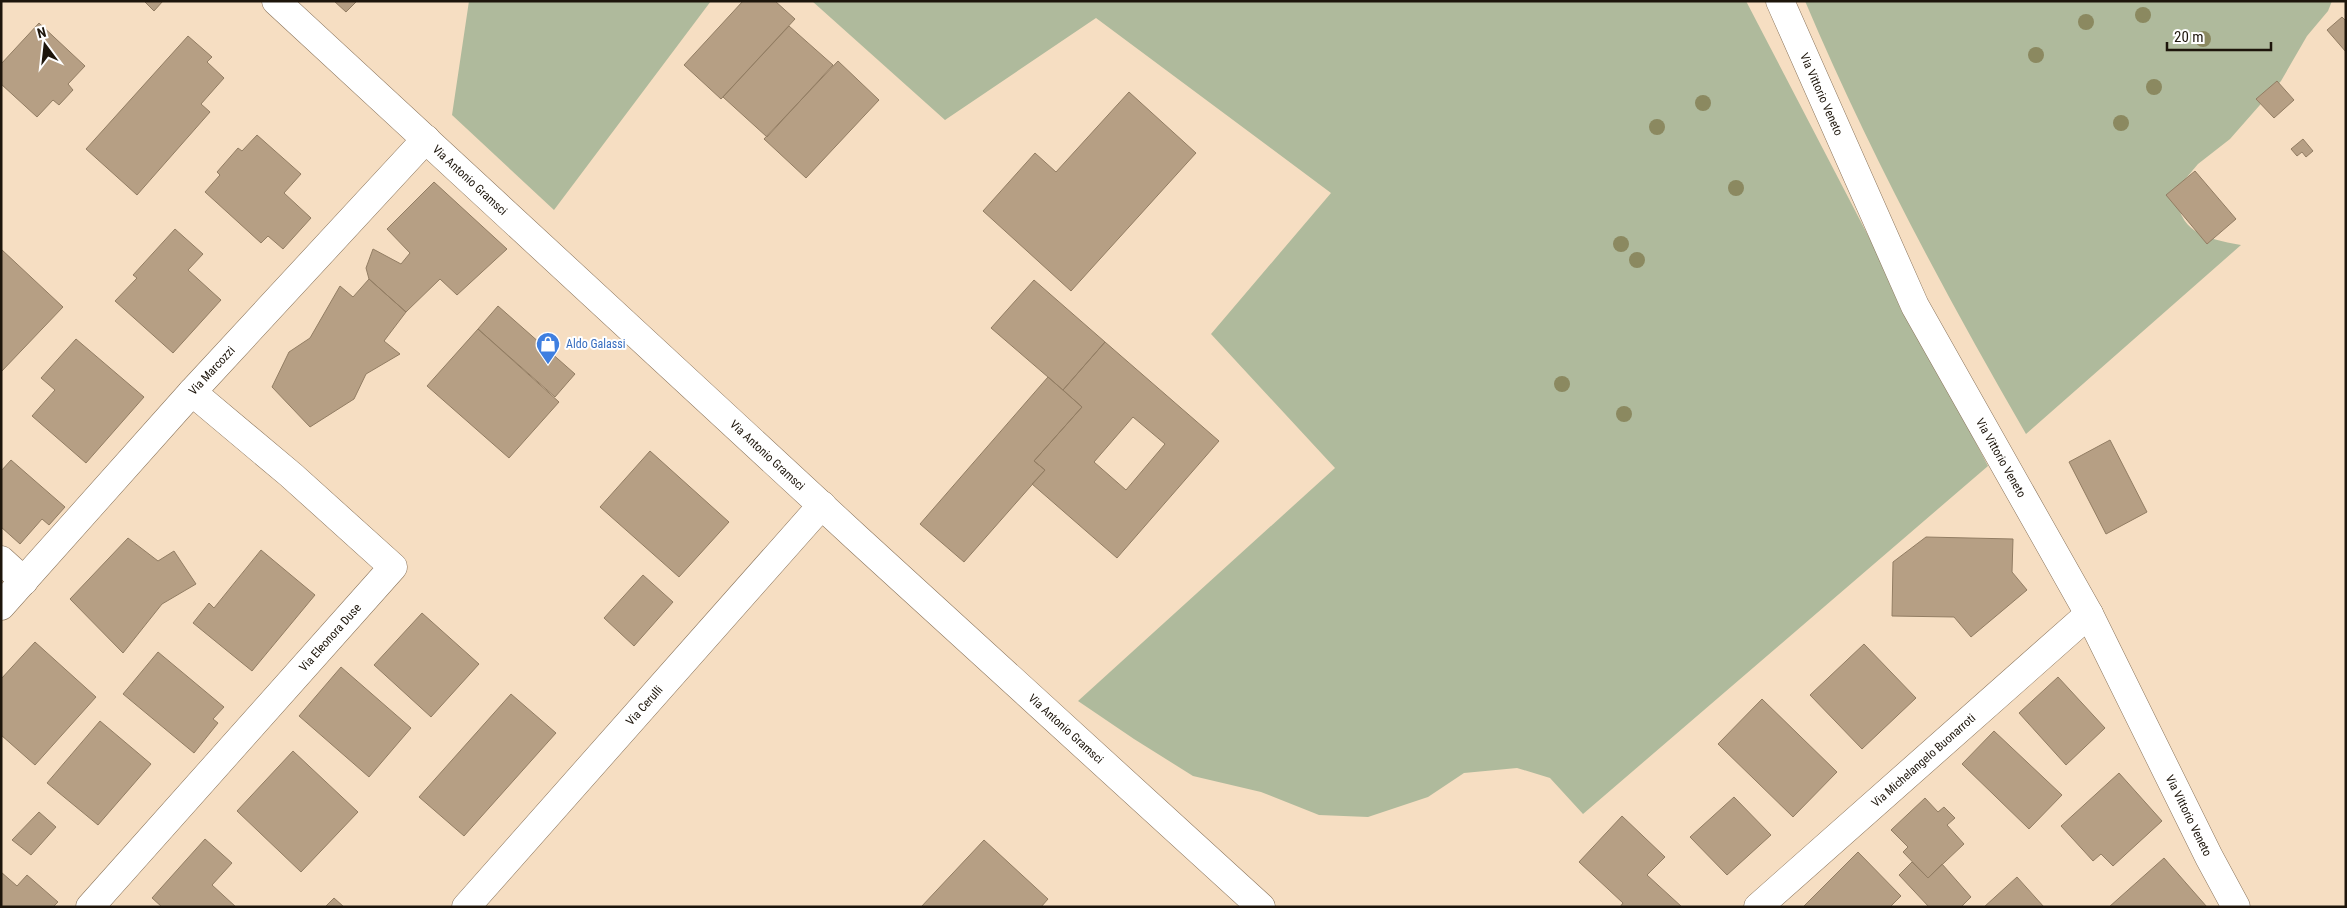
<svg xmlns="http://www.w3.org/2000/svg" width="2347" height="908" viewBox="0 0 2347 908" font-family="'Roboto Condensed',sans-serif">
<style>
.green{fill:#afba9c}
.building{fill:#b69f84;stroke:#927d63;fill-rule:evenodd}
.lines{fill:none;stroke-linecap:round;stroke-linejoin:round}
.minor-casing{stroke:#89735a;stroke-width:29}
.minor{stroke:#fff;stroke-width:28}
.tree{fill:#8b8960}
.labels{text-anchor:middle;stroke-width:4;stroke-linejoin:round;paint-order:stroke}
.street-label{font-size:12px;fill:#1d150b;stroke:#fff}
.shop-label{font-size:12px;fill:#366cbe;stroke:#fff;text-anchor:start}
</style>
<rect width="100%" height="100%" fill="#f6dec2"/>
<!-- green -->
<path class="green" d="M469,1H711L554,210L452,115Z
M812,1H1746L1988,466L1583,814L1550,778L1517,768L1464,773L1428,797L1368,817L1319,815L1261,792L1193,776L1134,739L1078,701L1335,468L1211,334L1331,193L1096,18L945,120Z
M1805,1H2332L2328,11L2307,36L2281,81L2230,139L2198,164L2176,190C2178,233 2204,238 2241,245L2026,434C1946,296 1867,148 1805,1Z"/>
<!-- building -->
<path class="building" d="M144,1H163L154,11Z
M334,1H357L346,12Z
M743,1H775L795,19L721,99L684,65Z
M2342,17L2346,21V52L2327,30Z
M39,23L85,66L68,84L73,90L59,105L53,100L37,117L1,84V64Z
M789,26L833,65L767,137L723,97Z
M188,36L212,57L207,62L224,78L201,104L210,112L137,195L86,149Z
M838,61L879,100L806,178L764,139Z
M2277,81L2294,100L2274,118L2256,99Z
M1129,92L1196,153L1071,291L983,211L1035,153L1056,172Z
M257,135L301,174L284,193L311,218L283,249L268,236L261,243L205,192L220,175L217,172L238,148L242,151Z
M2303,139L2313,151L2306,157L2302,152L2297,156L2291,149Z
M2195,171L2236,219L2207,244L2166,195Z
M434,182L507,249L457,295L440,279L406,312L369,279L366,268L373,249L401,264L410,253L387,229Z
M175,229L203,254L188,270L221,300L173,353L115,301L137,278L133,275Z
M1,249L63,307L1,372Z
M369,279L406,312L384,341L400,354L366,374L354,399L310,427L272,387L289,352L310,338L340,286L353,297Z
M1034,280L1105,342L1063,390L991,328Z
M498,306L575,374L555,397L478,329Z
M478,329L559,402L509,458L427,386Z
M76,339L144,397L86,463L32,416L55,390L41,378Z
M1105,342L1219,441L1117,558L1032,484L1045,470L1034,461L1082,407L1063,390ZM1133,417L1165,444L1126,490L1094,462Z
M1048,377L1082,407L1034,461L1045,470L964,562L920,524Z
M2110,440L2147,512L2106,534L2069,462Z
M650,451L729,522L679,577L600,507Z
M11,460L65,507L49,525L42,519L20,544L1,527V471Z
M1926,537L2013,539L2012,572L2027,590L1971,637L1954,617L1892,616L1893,562Z
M128,538L158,561L174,551L196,584L162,604L123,653L70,599Z
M261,550L315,595L252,671L193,623L209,603L214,608Z
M643,575L673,602L634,646L604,618Z
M422,613L479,664L431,717L374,665Z
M35,642L96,697L35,765L1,735V679Z
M1864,644L1916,698L1862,749L1810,695Z
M158,652L224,707L213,719L218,723L194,753L123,694Z
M341,667L411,728L369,777L299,716Z
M2058,677L2105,728L2066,765L2019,713Z
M511,694L556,733L464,836L419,797Z
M1762,699L1837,772L1793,817L1718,744Z
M100,721L151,764L98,825L47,783Z
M1994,731L2062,795L2029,829L1962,764Z
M293,751L358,812L301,872L237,811Z
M2119,773L2162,821L2113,866L2101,854L2093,861L2061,826Z
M1734,797L1771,835L1727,875L1690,837Z
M1925,798L1938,812L1944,807L1955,818L1947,825L1964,844L1928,878L1903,852L1908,847L1891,830Z
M39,812L56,827L31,855L12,840Z
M1622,816L1665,857L1647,875L1682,907H1620L1623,903L1579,862Z
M205,839L232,863L212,885L236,907H162L152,898Z
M984,840L1048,899L1041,907H921Z
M1858,852L1901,896L1890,907H1803Z
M2164,858L2207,907H2109Z
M1912,862L1928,878L1942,864L1971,897L1961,907H1929L1899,875Z
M1,872L17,886L27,875L58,902L53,907H1Z
M2017,877L2044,907H1984Z
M334,898L344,907H325Z"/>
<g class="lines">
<!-- minor casing -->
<g class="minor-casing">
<g id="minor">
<path id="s1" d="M276,1L859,540L1261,907"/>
<path id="s2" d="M1780,1L1915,306L2089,614L2209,857L2236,907"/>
<path d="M1,560L24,581"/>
<path id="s3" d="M1,606L192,392L426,139"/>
<path id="s4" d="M90,907L393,567L291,475L192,392"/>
<path id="s5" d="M466,907L822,505"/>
<path id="s6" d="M1758,907L2089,614"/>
</g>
</g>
<!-- minor -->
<use href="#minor" class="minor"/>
</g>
<!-- trees -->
<g class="tree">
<circle cx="2143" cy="15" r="8"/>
<circle cx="2086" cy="22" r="8"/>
<circle cx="2203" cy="39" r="8"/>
<circle cx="2036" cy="55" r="8"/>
<circle cx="2154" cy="87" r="8"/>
<circle cx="1703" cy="103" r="8"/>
<circle cx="2121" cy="123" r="8"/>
<circle cx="1657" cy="127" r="8"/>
<circle cx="1736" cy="188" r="8"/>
<circle cx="1621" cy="244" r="8"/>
<circle cx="1637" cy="260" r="8"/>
<circle cx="1562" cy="384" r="8"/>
<circle cx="1624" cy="414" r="8"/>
</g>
<!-- icons -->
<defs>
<g id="shop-pin" transform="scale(1.25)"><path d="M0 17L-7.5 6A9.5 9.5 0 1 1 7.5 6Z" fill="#3f7fe0" stroke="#fff"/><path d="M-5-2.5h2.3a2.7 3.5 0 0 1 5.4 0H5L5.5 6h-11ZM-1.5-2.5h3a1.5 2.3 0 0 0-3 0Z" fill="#fff"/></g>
</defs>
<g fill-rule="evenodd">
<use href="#shop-pin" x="548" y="344"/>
</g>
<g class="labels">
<!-- street labels -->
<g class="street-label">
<text dy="4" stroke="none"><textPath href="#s2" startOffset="102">Via Vittorio Veneto</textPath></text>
<text dy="4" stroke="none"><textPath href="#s1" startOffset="264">Via Antonio Gramsci</textPath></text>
<text dy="4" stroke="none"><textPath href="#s3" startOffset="316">Via Marcozzi</textPath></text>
<text dy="4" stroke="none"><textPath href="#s1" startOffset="669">Via Antonio Gramsci</textPath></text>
<text dy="4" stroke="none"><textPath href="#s2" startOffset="508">Via Vittorio Veneto</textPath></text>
<text dy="4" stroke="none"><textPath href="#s4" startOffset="361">Via Eleonora Duse</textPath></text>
<text dy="4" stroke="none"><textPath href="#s5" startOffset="269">Via Cerulli</textPath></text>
<text dy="4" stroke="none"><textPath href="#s1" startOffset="1074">Via Antonio Gramsci</textPath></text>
<text dy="4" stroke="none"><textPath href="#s6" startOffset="221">Via Michelangelo Buonarroti</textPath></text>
<text dy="4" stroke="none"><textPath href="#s2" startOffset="912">Via Vittorio Veneto</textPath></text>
</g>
<!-- shop labels -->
<g class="shop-label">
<text x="566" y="348">Aldo Galassi</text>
</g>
</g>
<!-- border -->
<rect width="2347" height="908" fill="none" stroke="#1d150b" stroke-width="5"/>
<!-- north arrow -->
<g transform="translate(45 45) rotate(345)" stroke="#ffffff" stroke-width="4" paint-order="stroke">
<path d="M0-4L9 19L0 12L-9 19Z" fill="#1d150b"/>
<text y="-8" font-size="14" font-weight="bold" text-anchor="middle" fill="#1d150b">N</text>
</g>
<!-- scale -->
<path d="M2167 42v8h104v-8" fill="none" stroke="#1d150b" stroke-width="2.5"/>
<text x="2174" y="42" font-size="15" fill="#1d150b" stroke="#ffffff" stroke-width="4" paint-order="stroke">20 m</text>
</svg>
